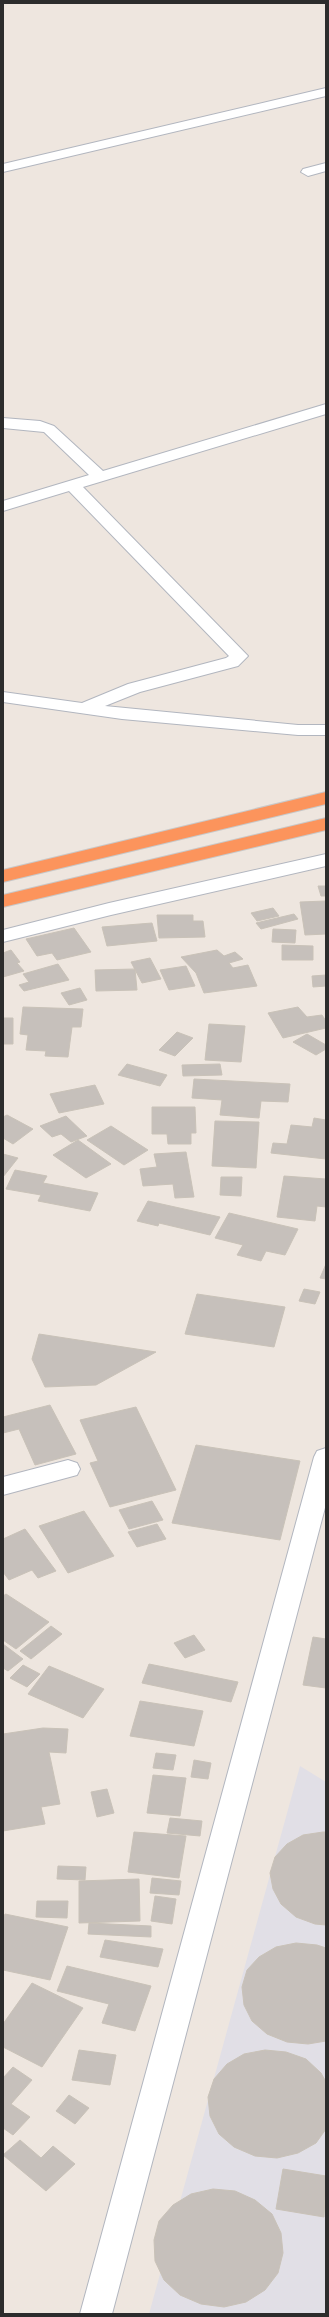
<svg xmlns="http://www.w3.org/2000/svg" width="329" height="2317" viewBox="0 0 329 2317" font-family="Poppins,sans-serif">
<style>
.industrial{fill:#e1dfe6}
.building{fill:#c6c0bb;stroke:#c9c2b8}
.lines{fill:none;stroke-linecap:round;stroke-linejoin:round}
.street-casing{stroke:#b2b6bf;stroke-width:2}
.highway-casing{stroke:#c8c8c8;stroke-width:2}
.street{fill:#fff;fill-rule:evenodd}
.highway{fill:#fc945c;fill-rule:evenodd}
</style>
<rect width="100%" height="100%" fill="#eee6df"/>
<!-- industrial -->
<path class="industrial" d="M300,1766L326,1782V2314H149Z"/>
<!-- building -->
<path class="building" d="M318,886H326V896H321Z
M326,901V934L305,935L300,902Z
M273,908L279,916L257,921L251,913Z
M294,914L298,919L261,929L256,923Z
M157,915H193V921H203L205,937L159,938Z
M152,923L157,941L107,946L102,927Z
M74,928L91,952L57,960L52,953L37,956L26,939Z
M273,929L296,930L295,943L272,942Z
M282,945L313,946V960H282Z
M11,950L20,962L17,963L24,971L3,977V953Z
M217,950L224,956L235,952L243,959L229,963L233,968L248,965L257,986L204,993L196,973L181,957Z
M150,958L161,979L142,983L131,962Z
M58,964L69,980L24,991L19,985L29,982L23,974Z
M186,966L195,986L169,990L160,970Z
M135,969L137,990L96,991L95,970Z
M326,975V986L313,987L312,976Z
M80,988L87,1000L69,1005L61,993Z
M23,1007L83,1009L81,1027H72L68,1057L45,1056L46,1051L26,1050L28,1035L20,1034Z
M298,1007L307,1017L322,1015L326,1021V1028L283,1038L268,1013Z
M3,1018H13V1044H3Z
M209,1024L245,1026L241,1062L205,1060Z
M177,1032L193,1038L175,1056L159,1050Z
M307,1034L326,1045V1049L316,1055L293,1042Z
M127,1064L167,1075L160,1086L118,1075Z
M220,1064L222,1075L183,1076L182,1065Z
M194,1079L290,1084L288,1102L261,1101L259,1118L220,1115L222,1100L192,1098Z
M95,1085L104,1104L59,1113L50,1094Z
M152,1107H195L196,1133H191V1144H168L167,1134H152Z
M7,1115L33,1129L13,1144L3,1138V1117Z
M66,1116L87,1136L71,1142L61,1134L52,1137L40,1126Z
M314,1118L326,1120V1159L271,1153L273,1143L287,1144L291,1125L312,1127Z
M215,1121L259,1122L256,1168L212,1166Z
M111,1126L148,1150L124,1165L87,1140Z
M78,1140L111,1164L86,1178L53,1155Z
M186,1152L194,1197L175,1198L173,1184L143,1186L140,1169L157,1167L154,1154Z
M3,1154L18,1158L3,1177Z
M15,1170L47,1176L43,1183L98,1193L90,1211L38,1201L41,1195L6,1189Z
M284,1176L326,1179V1207L317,1206L315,1221L277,1217Z
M221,1177H242L241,1196L220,1195Z
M148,1201L220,1217L210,1235L159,1223L158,1226L137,1221Z
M229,1213L298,1229L285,1255L266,1251L261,1261L237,1255L243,1245L215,1238Z
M326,1264V1279L320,1278Z
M304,1289L320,1292L315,1304L299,1301Z
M197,1294L285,1307L274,1347L185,1334Z
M39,1334L156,1352L96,1385L45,1387L32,1359Z
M50,1405L76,1454L35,1465L19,1429L3,1433V1417Z
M136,1407L176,1490L110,1507L90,1463L98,1461L80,1420Z
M196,1445L300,1461L280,1540L172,1523Z
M152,1501L163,1520L129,1529L119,1510Z
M84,1511L114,1556L68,1573L39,1526Z
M157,1524L166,1539L137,1547L128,1532Z
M25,1529L56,1571L38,1578L32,1570L9,1580L3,1572V1539Z
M6,1594L49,1622L16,1649L3,1640V1596Z
M51,1626L62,1634L31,1659L20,1651Z
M194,1635L205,1650L185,1658L174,1643Z
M313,1637L326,1639V1688L303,1685Z
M3,1644L23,1659L8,1671L3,1668Z
M149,1664L238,1682L231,1702L142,1683Z
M23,1665L40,1674L27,1687L10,1678Z
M49,1666L104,1689L83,1718L28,1694Z
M140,1701L203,1711L194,1746L130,1736Z
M43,1728L68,1729L66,1753L49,1752L60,1804L41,1807L45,1824L3,1831V1734Z
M156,1753L176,1755L173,1770L153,1768Z
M194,1760L211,1763L208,1779L191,1777Z
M153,1775L186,1778L180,1816L147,1813Z
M107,1789L114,1813L97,1817L91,1792Z
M170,1818L202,1821L200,1836L167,1833Z
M134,1832L186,1836L179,1878L128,1872Z
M323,1832H326V1925L315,1924L296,1917L281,1904L273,1889L270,1873L275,1857L287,1844L303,1835Z
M58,1866L86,1867L85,1880L57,1879Z
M152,1878L181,1881L179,1895L150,1893Z
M139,1879L140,1921L79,1923V1881Z
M155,1896L176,1899L172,1924L151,1921Z
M37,1901H68L67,1918L36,1917Z
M5,1914L68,1927L50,1980L3,1970V1919Z
M89,1923L151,1926V1937L88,1934Z
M105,1940L163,1949L158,1967L100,1957Z
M296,1943L317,1945L326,1948V2041L308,2044L287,2042L267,2034L252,2021L244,2005L242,1987L247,1970L259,1957L276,1947Z
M67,1966L151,1986L135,2031L102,2023L109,2004L57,1991Z
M32,1983L83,2008L42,2067L3,2047V2024Z
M79,2050L116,2055L110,2085L72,2080Z
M265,2050L286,2052L306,2059L321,2073L326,2082V2129L316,2143L298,2153L277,2158L255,2156L234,2147L219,2134L210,2116L208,2097L214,2079L227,2064L244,2054Z
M13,2067L32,2080L11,2104L30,2117L13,2135L3,2128V2078Z
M69,2095L89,2108L75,2124L56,2111Z
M20,2140L41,2158L53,2146L75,2164L46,2191L3,2155Z
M283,2169L326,2176L324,2217L276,2209Z
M213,2189L235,2191L255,2200L272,2214L281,2233L283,2253L278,2273L265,2290L246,2302L224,2307L201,2304L180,2295L164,2280L155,2261L154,2240L159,2221L173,2205L191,2194Z"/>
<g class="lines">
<!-- street casing -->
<g class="street-casing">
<path id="street" d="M326,88V96L3,172V164Z
M326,163V171L308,176L301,172L303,169Z
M326,404V414L83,487L248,656L238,666L140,692L105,706L298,725H326V735H298L122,719L3,702V692L82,703L128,684L226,658L229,656L69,491L3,511V501L89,475L44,432L3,428V418L40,421L54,426L103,471Z
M326,854V866L111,915L3,942V930L109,903Z
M326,1448V1504L112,2314H80L314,1457L317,1451Z
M68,1460L77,1463L80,1469L77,1475L3,1495V1477Z"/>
</g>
<!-- highway casing -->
<g class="highway-casing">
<path id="highway" d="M326,792V804L3,882V870Z
M326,818V830L3,907V895Z"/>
</g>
<!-- street -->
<use href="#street" class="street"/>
<!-- highway -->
<use href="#highway" class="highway"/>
</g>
<!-- border -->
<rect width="329" height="2317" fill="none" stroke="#2c2c2c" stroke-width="8"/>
</svg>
